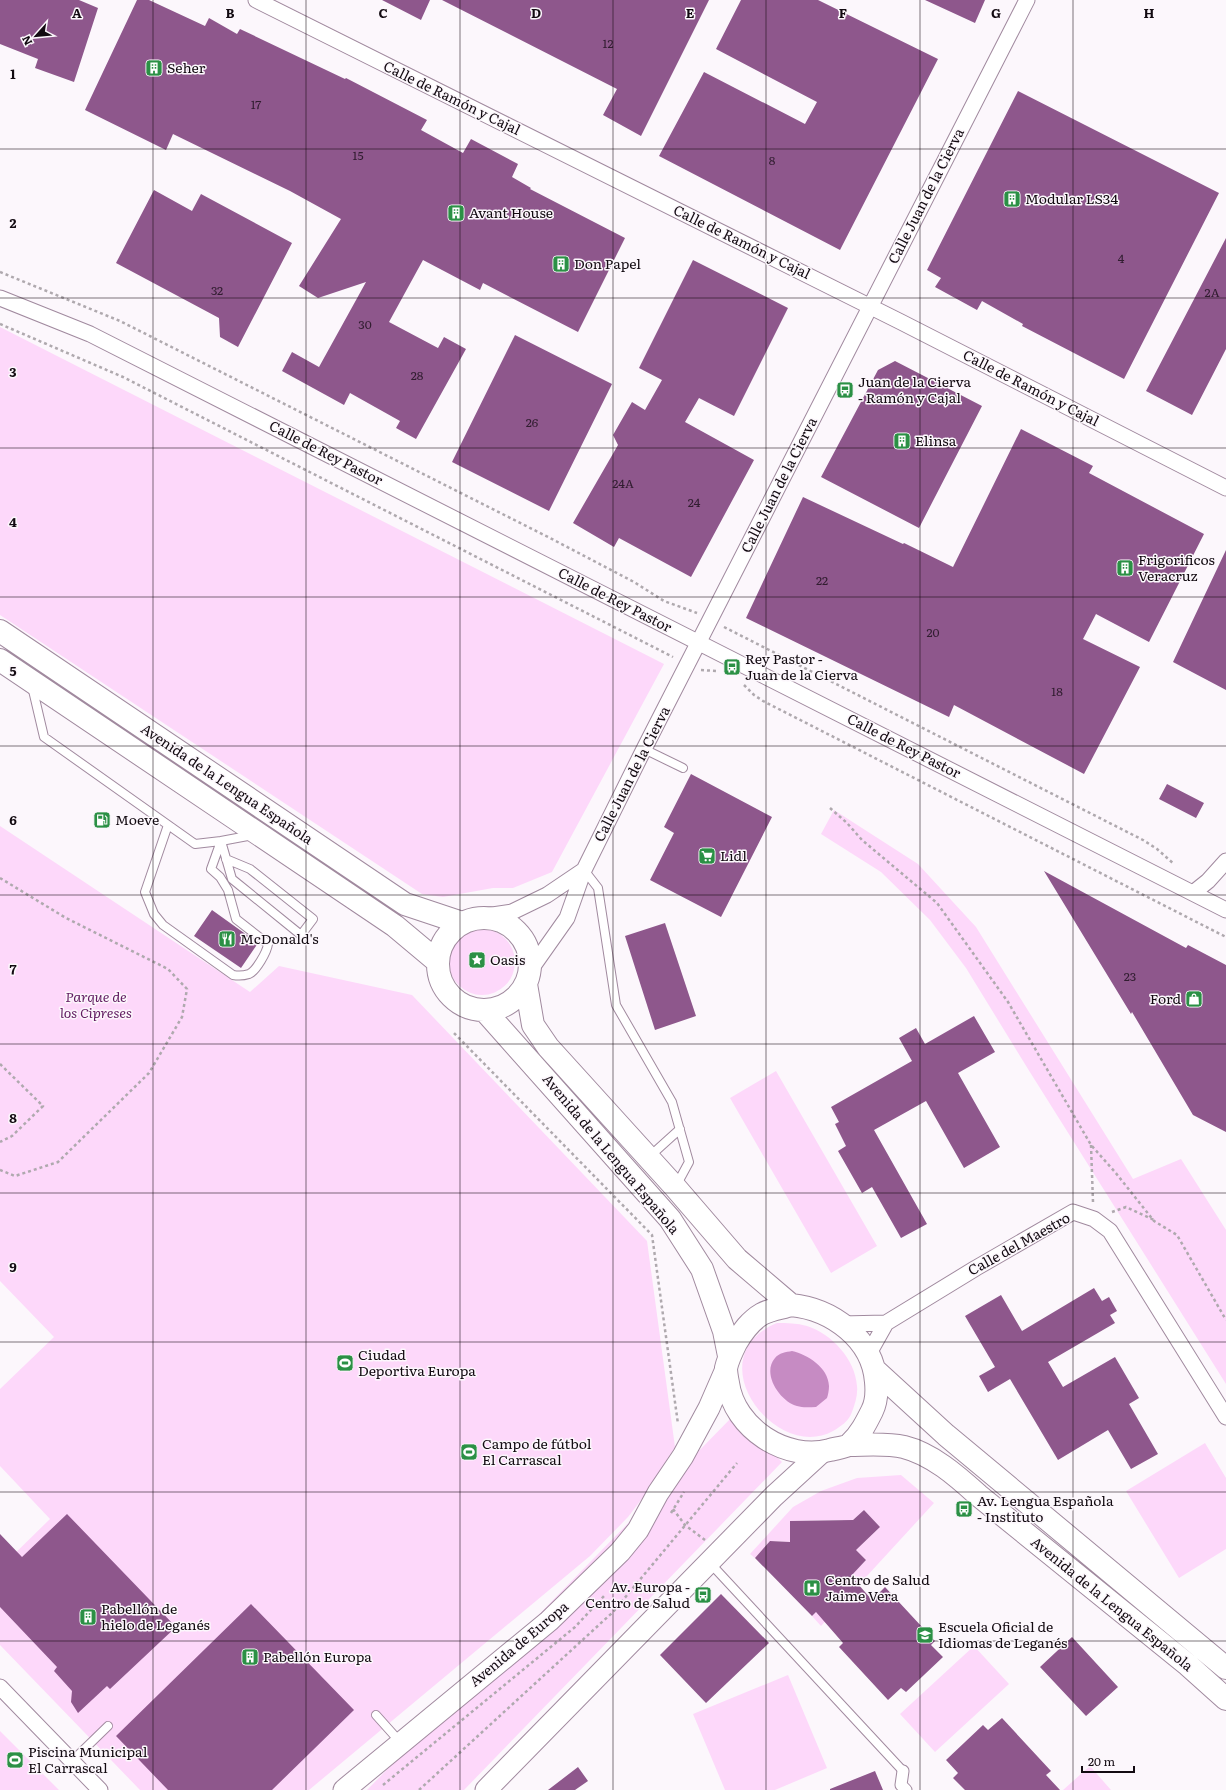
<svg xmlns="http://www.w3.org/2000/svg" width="1226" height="1790" viewBox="0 0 1226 1790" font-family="Literata,serif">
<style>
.green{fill:#fdd8fa}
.water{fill:#c68bc3}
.building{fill:#8e578c}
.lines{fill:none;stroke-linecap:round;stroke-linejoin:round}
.service-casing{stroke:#a18a9f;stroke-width:10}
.pedestrian-casing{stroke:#a18a9f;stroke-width:13}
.minor-casing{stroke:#a18a9f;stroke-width:17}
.secondary-casing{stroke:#a18a9f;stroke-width:23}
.trunk-casing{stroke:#a18a9f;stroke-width:24}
.path{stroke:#afa9ae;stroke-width:2.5;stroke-dasharray:3 3;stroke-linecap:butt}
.service{stroke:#fff;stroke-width:8}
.pedestrian{stroke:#fff;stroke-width:11}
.minor{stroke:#fff;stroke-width:15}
.secondary{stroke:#fff;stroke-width:21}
.trunk{stroke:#fff;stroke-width:22}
.grid{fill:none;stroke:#120a11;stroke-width:1;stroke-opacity:0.55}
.labels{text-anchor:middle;stroke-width:3;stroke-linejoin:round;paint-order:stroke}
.number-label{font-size:12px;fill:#311d30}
.poi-label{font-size:14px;fill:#120a11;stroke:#fcf7fc;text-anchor:start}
.street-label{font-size:14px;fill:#120a11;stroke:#fcf7fc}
.park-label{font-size:14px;font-style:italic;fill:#611b61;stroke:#fcf7fc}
.grid-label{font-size:13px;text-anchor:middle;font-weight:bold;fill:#120a11;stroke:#fcf7fc;stroke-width:3;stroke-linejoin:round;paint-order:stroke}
</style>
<rect width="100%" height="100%" fill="#fcf7fc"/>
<!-- green -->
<path class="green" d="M0,327L664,664L552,872L513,888H493L443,897L422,894L0,615Z
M834,810L918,864L976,927L1133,1179L1181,1159L1226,1230V1384L1028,1069L966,968L930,920L881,872L821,834Z
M0,826L250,992L279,966L412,995L647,1241L675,1447L644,1496L628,1517L590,1556L309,1790H140L0,1645V1568L50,1519L0,1466V1389L54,1337L0,1281Z
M449 962a33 33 0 1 1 66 0a33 33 0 1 1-66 0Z
M776,1071L877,1246L831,1273L730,1098Z
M777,1323C787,1323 797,1323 807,1326C832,1334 855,1359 857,1386C858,1395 855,1404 852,1412C849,1421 840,1427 833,1431C776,1463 695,1357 777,1323Z
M734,1415L782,1462L464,1790H367Z
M1205,1443L1226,1478V1549L1179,1578L1126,1491Z
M901,1475L934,1503L821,1626L812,1616L866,1560L856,1550L880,1527L864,1510L843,1529V1520L790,1521V1542L770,1541L755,1558L750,1554L793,1507L821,1491L857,1478Z
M974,1646L1009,1684L935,1752L900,1714Z
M788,1675L827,1768L775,1790H725L693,1714Z
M0,1731L59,1790H0Z
M1090,1766L1111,1790H1063Z"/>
<!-- water -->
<path class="water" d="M792,1351C808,1355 828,1367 829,1386C829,1390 828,1395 827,1398L816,1407C810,1407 803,1408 797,1406C781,1402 761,1374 775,1358C779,1353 786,1352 792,1351Z"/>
<!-- building -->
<path class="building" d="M0,0H79L98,8L74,82L35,68L38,59L0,44Z
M137,0H149L205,26L209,18L237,34L240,29L345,79L346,78L427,120L421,130L463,153L471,139L518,164L512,177L531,188L530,189L625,238L578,332L483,283L480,290L423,260L389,322L438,348L444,337L466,349L416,439L396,428L400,421L350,393L344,405L282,371L292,352L319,367L366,282L318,298L299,286L341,219L290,191L173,134L166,150L85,110Z
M382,0H430L421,20Z
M442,0H709L641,136L603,115L617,89Z
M741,0H818L938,59L840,250L659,156L704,72L805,124L817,102L716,49Z
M925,0H985L975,23Z
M1018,91L1219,193L1124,379L1022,326L1023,324L982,301L977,310L935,287L941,278L927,270Z
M154,190L192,211L201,194L292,243L238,347L220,337L219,318L116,263Z
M1226,238V349L1192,415L1146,391Z
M693,260L788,308L734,416L699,398L685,422L754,460L691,577L619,538L614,547L573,523L618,445L613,435L632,402L645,410L662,380L639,368Z
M515,335L612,384L549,511L452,462Z
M895,361L982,406L919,528L821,477L878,370Z
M1021,429L1093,466L1089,473L1204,534L1149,642L1096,614L1083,639L1140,667L1084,774L954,705L949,717L746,618L803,497L903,544L904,543L953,567Z
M1226,550V690L1173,662Z
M691,774L772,817L721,917L650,880L674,833L664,827Z
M1167,784L1204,803L1196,818L1159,799Z
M1044,871L1186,948L1188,945L1226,965V1132L1193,1115L1132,1012L1131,1014Z
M212,910L258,943L241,968L194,936Z
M665,923L696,1016L655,1030L625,936Z
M974,1016L995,1052L958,1073L1000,1147L964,1168L926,1101L874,1130L927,1224L901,1238L872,1187L862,1193L838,1151L846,1146L835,1124L839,1122L831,1107L912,1061L899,1038L916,1028L925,1044Z
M1094,1288L1102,1301L1109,1297L1117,1311L1110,1315L1115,1323L1048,1362L1063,1387L1115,1357L1139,1398L1129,1404L1158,1454L1131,1469L1108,1430L1058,1460L1010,1379L988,1392L979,1376L995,1367L965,1316L1001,1295L1022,1331Z
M864,1510L880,1527L856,1550L866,1560L851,1576L872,1600L885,1587L935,1641L931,1645L943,1657L906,1692L901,1688L888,1700L839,1647L843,1643L816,1612L812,1616L755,1558L770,1541L790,1542V1521L853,1520Z
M67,1514L176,1627L110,1689L107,1686L78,1713L71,1702L72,1691L54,1671L57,1667L0,1607V1534L22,1557Z
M721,1594L769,1643L706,1703L660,1655Z
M251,1604L354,1710L272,1790H168L116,1736Z
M1072,1637L1118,1687L1086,1716L1040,1667Z
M1002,1718L1051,1771L1046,1775L1060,1790H965L953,1778L958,1773L946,1760L983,1725L988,1730Z
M578,1767L588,1781L575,1790H548Z
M875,1771L883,1790H830V1789Z"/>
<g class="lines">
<!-- service casing -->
<g class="service-casing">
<path id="service" d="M32,686L44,737L195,844L221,841L232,879L301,935L313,919L250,869L226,859
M644,749L683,768
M168,825L145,892L154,914L163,925L233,975C238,976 243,976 249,974C256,971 267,952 268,944L236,919L228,890L220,877L211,869L221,841L253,835
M584,870L598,888L616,1005L672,1102L689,1162L676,1186
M649,1157L680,1129
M710,1563L903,1771
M376,1715L401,1743
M72,1761L108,1726"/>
</g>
<!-- pedestrian casing -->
<g class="pedestrian-casing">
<path id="pedestrian" d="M903,1771L901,1785L906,1790"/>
</g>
<!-- minor casing -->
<g class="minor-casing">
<path id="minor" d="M256,0L901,322L1226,488
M0,298L90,334L1226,910
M1193,893L1208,881L1226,861
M479,917L512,912L547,895L584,870
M531,969L567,918L584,870L644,749L1027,0
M841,1324L886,1323
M868,1355L886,1323L976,1268L1073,1212L1094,1219L1110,1231L1226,1417
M0,1687L100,1790"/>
</g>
<!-- secondary casing -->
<g class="secondary-casing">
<path id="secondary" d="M344,1790L549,1621L620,1552L638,1530L658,1493L683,1456L709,1408L726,1369
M486,1790L774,1496L822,1452"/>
</g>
<!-- trunk casing -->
<g class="trunk-casing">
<path id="trunk" d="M0,631L405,904L462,923
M0,660L395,926L438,962
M438 964a46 46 0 1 1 92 0a46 46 0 1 1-92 0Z
M526,984L533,1025L548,1047L675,1187L737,1259L791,1305
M485,1011L670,1219L702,1269L724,1331L729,1356
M791,1305C832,1309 873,1339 876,1382C877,1392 876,1403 872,1411C866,1423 860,1435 850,1444C845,1448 836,1448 830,1450C786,1462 734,1428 728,1383C727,1378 726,1373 726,1368C728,1359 732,1351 736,1343C743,1331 750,1321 762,1314C771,1309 782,1308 791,1305Z
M875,1370L946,1435L1226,1668
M849,1445C866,1445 886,1443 904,1447C932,1454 957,1476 978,1495L1188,1665L1226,1699"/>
</g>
<!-- path -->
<path class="path" d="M0,272L120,321L550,538L634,582L664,601L697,613
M0,324L123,377L673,657
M724,627L1143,840L1157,849L1174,864
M701,670L716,671
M744,685L754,695L763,701L1226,937
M830,808L847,823L862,840L937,903L1008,1002L1091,1145L1115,1172L1154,1221L1177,1235L1226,1320
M0,878L66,918L168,969L187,989L182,1017L149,1073L58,1162L15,1176L0,1170
M454,1033L652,1235L678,1424
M0,1064L43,1106L12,1136L0,1142
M1091,1145L1093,1202
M1112,1212L1126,1207L1154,1220
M673,1509L685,1525L705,1540
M671,1513L684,1492
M383,1785L575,1627L604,1596
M419,1790L613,1612L737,1463"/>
<!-- service -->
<use href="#service" class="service"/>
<!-- pedestrian -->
<use href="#pedestrian" class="pedestrian"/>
<!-- minor -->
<use href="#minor" class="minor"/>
<!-- secondary -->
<use href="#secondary" class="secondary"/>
<!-- trunk -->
<use href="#trunk" class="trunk"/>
</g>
<!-- grid -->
<path class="grid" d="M153,0V1790M306,0V1790M460,0V1790M613,0V1790M766,0V1790M920,0V1790M1073,0V1790M0,149H1226M0,298H1226M0,448H1226M0,597H1226M0,746H1226M0,895H1226M0,1044H1226M0,1193H1226M0,1342H1226M0,1492H1226M0,1641H1226"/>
<!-- icons -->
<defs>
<g id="building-square" transform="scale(0.9)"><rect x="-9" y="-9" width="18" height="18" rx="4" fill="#2b9045" stroke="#fcf7fc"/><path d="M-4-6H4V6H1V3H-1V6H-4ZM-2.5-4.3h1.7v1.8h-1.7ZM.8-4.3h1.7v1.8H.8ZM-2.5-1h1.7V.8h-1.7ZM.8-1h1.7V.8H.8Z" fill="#fff"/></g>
<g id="bus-square" transform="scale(0.9)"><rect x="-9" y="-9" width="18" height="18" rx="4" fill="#2b9045" stroke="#fcf7fc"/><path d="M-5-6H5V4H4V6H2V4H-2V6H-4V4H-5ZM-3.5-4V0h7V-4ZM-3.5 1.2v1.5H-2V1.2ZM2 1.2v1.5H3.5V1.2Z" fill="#fff"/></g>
<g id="fuel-square" transform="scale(0.9)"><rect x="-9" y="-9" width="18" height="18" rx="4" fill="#2b9045" stroke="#fcf7fc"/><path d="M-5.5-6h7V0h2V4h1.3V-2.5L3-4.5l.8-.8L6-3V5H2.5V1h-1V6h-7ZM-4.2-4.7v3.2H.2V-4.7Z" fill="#fff"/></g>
<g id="supermarket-square" transform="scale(0.9)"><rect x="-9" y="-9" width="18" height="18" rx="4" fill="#2b9045" stroke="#fcf7fc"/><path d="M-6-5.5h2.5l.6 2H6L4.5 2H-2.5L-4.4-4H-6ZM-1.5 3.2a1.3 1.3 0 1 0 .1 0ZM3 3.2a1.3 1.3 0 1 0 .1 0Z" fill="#fff"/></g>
<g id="restaurant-square" transform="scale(0.9)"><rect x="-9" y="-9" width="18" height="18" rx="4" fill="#2b9045" stroke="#fcf7fc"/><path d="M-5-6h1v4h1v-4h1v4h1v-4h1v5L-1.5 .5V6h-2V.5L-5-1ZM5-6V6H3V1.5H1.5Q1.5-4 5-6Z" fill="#fff"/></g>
<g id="sight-square" transform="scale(0.9)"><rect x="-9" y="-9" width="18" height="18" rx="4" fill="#2b9045" stroke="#fcf7fc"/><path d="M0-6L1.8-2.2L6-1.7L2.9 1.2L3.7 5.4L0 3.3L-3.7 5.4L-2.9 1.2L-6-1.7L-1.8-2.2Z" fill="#fff"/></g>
<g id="shop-square" transform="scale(0.9)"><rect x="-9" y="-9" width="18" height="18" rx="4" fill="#2b9045" stroke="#fcf7fc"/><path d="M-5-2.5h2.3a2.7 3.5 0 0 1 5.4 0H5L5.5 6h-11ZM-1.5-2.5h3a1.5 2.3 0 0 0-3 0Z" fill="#fff"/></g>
<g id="stadium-square" transform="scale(0.9)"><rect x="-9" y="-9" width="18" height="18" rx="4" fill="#2b9045" stroke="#fcf7fc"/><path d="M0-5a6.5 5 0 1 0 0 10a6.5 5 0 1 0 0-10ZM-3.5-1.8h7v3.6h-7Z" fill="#fff"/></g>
<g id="hospital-square" transform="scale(0.9)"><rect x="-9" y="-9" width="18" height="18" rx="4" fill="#2b9045" stroke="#fcf7fc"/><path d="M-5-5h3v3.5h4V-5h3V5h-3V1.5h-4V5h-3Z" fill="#fff"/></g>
<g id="school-square" transform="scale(0.9)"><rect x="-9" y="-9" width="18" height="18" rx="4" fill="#2b9045" stroke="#fcf7fc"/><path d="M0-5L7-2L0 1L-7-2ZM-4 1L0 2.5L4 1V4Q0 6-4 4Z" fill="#fff"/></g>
</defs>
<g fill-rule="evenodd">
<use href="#building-square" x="154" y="68"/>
<use href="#building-square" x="1012" y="199"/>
<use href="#building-square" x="456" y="213"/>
<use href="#building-square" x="561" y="264"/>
<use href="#bus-square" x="845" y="390"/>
<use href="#building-square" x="902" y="441"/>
<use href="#building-square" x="1125" y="568"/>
<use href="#bus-square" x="732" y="667"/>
<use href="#fuel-square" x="102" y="820"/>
<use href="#supermarket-square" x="707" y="856"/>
<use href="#restaurant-square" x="227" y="939"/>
<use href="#sight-square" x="477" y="960"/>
<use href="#shop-square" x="1194" y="999"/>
<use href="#stadium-square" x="345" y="1363"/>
<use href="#stadium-square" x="469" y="1452"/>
<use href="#bus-square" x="964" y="1509"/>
<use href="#hospital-square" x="812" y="1588"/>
<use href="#bus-square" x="703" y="1595"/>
<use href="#building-square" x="88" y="1617"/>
<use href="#school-square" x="925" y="1635"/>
<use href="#building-square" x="250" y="1657"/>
<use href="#stadium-square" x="15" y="1760"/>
</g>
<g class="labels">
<!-- number labels -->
<g class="number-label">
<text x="608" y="48">12</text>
<text x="256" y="109">17</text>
<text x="358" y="160">15</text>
<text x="772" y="165">8</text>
<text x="1121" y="263">4</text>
<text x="217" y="295">32</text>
<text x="1212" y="297">2A</text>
<text x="365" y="329">30</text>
<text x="417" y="380">28</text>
<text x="532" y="427">26</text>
<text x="623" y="488">24A</text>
<text x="694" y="507">24</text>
<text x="822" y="585">22</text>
<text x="933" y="637">20</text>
<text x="1057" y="696">18</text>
<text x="1130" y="981">23</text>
</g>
<!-- poi labels -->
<g class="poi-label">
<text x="167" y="73">Seher</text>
<text x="1025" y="204">Modular LS34</text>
<text x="469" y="218">Avant House</text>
<text x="574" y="269">Don Papel</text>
<text x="858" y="387">Juan de la Cierva<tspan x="858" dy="16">- Ramón y Cajal</tspan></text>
<text x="915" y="446">Elinsa</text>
<text x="1138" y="565">Frigorificos<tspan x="1138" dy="16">Veracruz</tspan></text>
<text x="745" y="664">Rey Pastor -<tspan x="745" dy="16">Juan de la Cierva</tspan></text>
<text x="115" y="825">Moeve</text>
<text x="720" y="861">Lidl</text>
<text x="240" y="944">McDonald's</text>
<text x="490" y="965">Oasis</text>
<text x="1181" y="1004" text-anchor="end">Ford</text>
<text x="358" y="1360">Ciudad<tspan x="358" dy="16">Deportiva Europa</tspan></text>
<text x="482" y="1449">Campo de fútbol<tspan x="482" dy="16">El Carrascal</tspan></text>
<text x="977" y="1506">Av. Lengua Española<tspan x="977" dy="16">- Instituto</tspan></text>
<text x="825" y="1585">Centro de Salud<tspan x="825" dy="16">Jaime Vera</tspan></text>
<text x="690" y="1592" text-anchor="end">Av. Europa -<tspan x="690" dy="16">Centro de Salud</tspan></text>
<text x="101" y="1614">Pabellón de<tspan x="101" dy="16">hielo de Leganés</tspan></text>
<text x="938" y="1632">Escuela Oficial de<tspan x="938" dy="16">Idiomas de Leganés</tspan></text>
<text x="263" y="1662">Pabellón Europa</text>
<text x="28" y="1757">Piscina Municipal<tspan x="28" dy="16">El Carrascal</tspan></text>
</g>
<!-- street labels -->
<g class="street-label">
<text transform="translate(452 98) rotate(26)" y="5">Calle de Ramón y Cajal</text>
<text transform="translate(926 196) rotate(-63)" y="5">Calle Juan de la Cierva</text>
<text transform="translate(742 242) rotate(26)" y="5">Calle de Ramón y Cajal</text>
<text transform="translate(1031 388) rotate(27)" y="5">Calle de Ramón y Cajal</text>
<text transform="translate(326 453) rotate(27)" y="5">Calle de Rey Pastor</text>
<text transform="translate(779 485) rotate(-63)" y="5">Calle Juan de la Cierva</text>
<text transform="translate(615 600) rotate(27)" y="5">Calle de Rey Pastor</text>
<text transform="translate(904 746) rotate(27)" y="5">Calle de Rey Pastor</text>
<text transform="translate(632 774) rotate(-63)" y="5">Calle Juan de la Cierva</text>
<text transform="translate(227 784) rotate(34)" y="5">Avenida de la Lengua Española</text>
<text transform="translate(611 1154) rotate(50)" y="5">Avenida de la Lengua Española</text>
<text transform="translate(1019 1244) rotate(-29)" y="5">Calle del Maestro</text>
<text transform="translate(1112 1604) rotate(39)" y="5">Avenida de la Lengua Española</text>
<text transform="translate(519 1644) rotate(-40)" y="5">Avenida de Europa</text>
</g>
<!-- park labels -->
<g class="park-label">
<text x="96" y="1002">Parque de<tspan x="96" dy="16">los Cipreses</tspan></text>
</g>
</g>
<g class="grid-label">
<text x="77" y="18">A</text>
<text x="230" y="18">B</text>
<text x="383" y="18">C</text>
<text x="536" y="18">D</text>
<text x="690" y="18">E</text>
<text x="843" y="18">F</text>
<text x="996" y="18">G</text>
<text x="1149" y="18">H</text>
<text x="13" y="79">1</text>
<text x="13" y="228">2</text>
<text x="13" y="377">3</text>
<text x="13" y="527">4</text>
<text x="13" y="676">5</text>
<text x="13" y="825">6</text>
<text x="13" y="974">7</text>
<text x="13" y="1123">8</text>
<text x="13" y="1272">9</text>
</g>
<!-- north arrow -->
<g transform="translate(36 36) rotate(243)" stroke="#fcf7fc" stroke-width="3" paint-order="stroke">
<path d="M0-3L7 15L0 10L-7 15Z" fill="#120a11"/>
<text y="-6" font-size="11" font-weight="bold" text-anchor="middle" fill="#120a11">N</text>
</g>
<!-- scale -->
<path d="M1082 1766v6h52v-6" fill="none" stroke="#120a11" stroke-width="2"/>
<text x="1088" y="1766" font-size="12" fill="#120a11" stroke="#fcf7fc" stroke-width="3" paint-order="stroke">20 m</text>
</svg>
